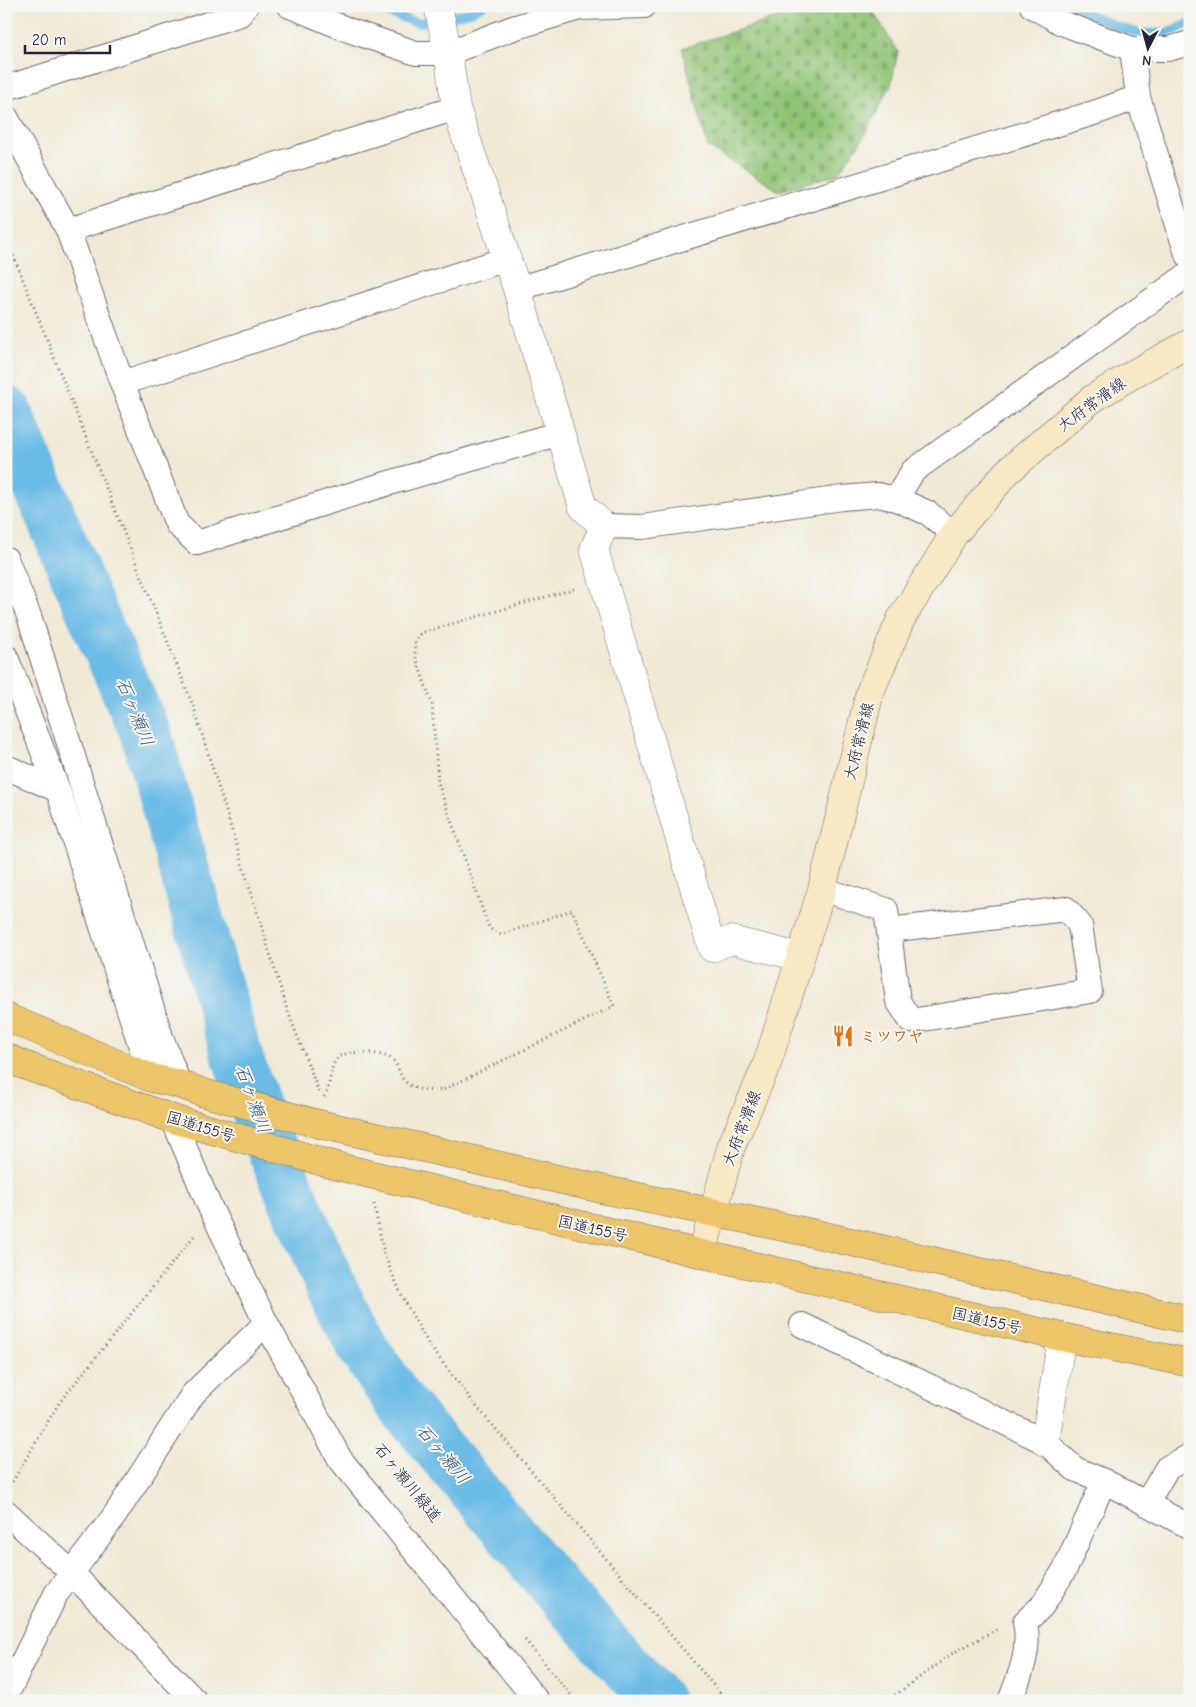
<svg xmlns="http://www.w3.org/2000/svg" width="1196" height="1707" viewBox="0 0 1196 1707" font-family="'Comic Neue','Klee One',sans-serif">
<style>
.cemetery{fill:url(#cemetery-stones);stroke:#597358}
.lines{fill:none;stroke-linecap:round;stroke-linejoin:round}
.stream{stroke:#6bbbe6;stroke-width:9}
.river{stroke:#6bbbe6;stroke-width:51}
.minor-casing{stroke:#6a6871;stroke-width:26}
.tertiary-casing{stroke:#6a6871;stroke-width:29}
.secondary-casing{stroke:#6a6871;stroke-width:29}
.trunk-casing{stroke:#6a6871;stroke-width:29}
.path{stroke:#6a6871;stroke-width:3;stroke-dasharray:1 4;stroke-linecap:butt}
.minor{stroke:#fff;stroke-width:24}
.tertiary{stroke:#fff;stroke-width:28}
.secondary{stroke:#f8e8c3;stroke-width:28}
.trunk{stroke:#edc569;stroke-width:28}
.labels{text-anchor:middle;stroke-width:4;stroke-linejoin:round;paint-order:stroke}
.street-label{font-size:16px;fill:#22223b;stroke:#f6f6f2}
.food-label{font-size:16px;font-weight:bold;fill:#c56008;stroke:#f6f6f2;text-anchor:start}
.water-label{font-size:18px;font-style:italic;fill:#3c5877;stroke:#f6f6f2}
</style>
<defs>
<pattern id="cemetery-stones" width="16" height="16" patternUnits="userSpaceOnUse" patternTransform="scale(1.25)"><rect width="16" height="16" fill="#90c475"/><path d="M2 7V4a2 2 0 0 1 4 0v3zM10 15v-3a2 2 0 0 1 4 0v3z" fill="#7ca866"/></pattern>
</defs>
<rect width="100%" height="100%" fill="#f6f6f2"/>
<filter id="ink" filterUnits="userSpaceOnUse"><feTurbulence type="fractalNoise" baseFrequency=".02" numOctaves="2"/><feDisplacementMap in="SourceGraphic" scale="10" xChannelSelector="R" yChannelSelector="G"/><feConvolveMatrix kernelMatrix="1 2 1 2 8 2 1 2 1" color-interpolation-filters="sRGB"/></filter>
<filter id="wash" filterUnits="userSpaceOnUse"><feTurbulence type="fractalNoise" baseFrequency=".0096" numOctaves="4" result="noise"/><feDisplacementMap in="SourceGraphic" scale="20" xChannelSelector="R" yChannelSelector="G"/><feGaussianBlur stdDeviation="1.12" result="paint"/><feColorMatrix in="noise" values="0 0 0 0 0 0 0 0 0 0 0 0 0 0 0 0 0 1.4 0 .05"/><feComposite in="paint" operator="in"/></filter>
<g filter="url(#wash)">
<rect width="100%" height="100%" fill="#f0e9d4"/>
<!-- cemetery -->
<path class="cemetery" d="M814,6H867L873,11L898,52L891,85L865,135L838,174L779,191L708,147L682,48Z"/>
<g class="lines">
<!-- stream -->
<path class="stream" d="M367,6L418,23L467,13L483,6
M1075,6C1103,21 1134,39 1168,32C1175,31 1183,26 1190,23"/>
<!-- river -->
<path class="river" d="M6,411L92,613L146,734L236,1053L262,1126L332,1289L361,1345L401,1404L563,1597L658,1701"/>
</g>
</g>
<g filter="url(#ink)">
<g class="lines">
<!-- minor casing -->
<g class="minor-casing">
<path id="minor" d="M290,6L351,31L416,53H448L513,28L579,8L644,6
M1032,6L1062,23L1132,49L1138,97L1186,251L1190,258
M1132,49H1168L1190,43
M6,88L240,14L246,6
M6,117L68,230L122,383L177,524L197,543L379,486L560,433
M68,230L456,108
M517,289L1097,112L1138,97
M122,383L506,259
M896,499L913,471L1190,273
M604,526L642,527L842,498L878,495L896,499L928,513L954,534
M6,559L29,616L161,1037L179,1084
M6,657L58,790L151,1078
M6,767L58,790
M822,889L886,910L898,1001L911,1021L1090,991L1080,925L1066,909L889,930
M173,1119L208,1203L266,1323L340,1459L537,1701
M802,1325L1045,1442L1075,1469L1104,1481L1190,1527
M1146,1504L1167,1468L1190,1456
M6,1512L71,1572L195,1701
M6,1696L56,1594L115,1515L193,1394L266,1323
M1010,1701C1020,1676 1031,1649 1025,1622L1042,1606L1065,1569L1104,1481"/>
</g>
<!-- tertiary casing -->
<g class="tertiary-casing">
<path id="tertiary" d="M438,6L448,53L456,108L517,289L583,507L604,526L594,549L712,948L731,940L800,957
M1045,1442L1062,1337"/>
</g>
<!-- secondary casing -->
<g class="secondary-casing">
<path id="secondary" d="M702,1254L731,1147L767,1064L822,889L870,692L901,619L954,534L1007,472L1092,399L1140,370L1190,343"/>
</g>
<!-- trunk casing -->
<g class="trunk-casing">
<path id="trunk" d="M6,1017L151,1078L179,1084L204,1093L315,1123L610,1191L812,1233L1190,1320
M6,1057L21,1064L173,1119L344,1168L702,1254L1062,1337L1190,1363"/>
</g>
<!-- path -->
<path class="path" d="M6,237L194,708L287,1009L320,1095
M324,1097C332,1086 328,1066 339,1057C347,1050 383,1052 391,1059C398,1064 399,1072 403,1079C412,1091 430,1091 443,1090L614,1006L572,910L501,935L489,928L438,783L432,704L415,655V643L421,633L434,629L577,588
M374,1204L384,1254L401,1294L429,1345L477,1407L727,1701
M10,1486L59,1403L194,1236
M525,1640L576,1701
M887,1701L953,1653L999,1628"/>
<!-- minor -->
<use href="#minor" class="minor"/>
<!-- tertiary -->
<use href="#tertiary" class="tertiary"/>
<!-- secondary -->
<use href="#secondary" class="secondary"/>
<!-- trunk -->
<use href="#trunk" class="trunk"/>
</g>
</g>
<!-- icons -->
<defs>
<g id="restaurant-bare" transform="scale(1.725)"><path d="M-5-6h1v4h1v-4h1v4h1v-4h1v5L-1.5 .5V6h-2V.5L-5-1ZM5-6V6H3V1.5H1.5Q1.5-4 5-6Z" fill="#e8710a" stroke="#f6f6f2" stroke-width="2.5" paint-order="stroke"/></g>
</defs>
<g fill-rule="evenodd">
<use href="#restaurant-bare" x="843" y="1036"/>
</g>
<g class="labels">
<!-- street labels -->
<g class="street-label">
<text transform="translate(1091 404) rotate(-36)" y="6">大府常滑線</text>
<text transform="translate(858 741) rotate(-76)" y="6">大府常滑線</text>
<text transform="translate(201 1126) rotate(17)" y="6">国道155号</text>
<text transform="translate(741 1128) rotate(-69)" y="6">大府常滑線</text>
<text transform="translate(593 1228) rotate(13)" y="6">国道155号</text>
<text transform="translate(987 1320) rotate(13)" y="6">国道155号</text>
<text transform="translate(408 1482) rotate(51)" y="6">石ヶ瀬川緑道</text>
</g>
<!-- food labels -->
<g class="food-label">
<text x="860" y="1042">ミツワヤ</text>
</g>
<!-- water labels -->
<g class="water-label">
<text transform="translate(135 712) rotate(68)" y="6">石ヶ瀬川</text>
<text transform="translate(253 1099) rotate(70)" y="6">石ヶ瀬川</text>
<text transform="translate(443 1454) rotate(50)" y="6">石ヶ瀬川</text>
</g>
</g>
<!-- margin -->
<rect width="1196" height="1707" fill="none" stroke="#f6f6f2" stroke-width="25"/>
<!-- north arrow -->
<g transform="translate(1148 48) rotate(186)" stroke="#f6f6f2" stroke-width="4" paint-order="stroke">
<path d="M0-4L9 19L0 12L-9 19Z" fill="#22223b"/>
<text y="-8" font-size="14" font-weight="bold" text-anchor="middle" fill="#22223b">N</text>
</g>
<!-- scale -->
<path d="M25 45v8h85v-8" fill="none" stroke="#22223b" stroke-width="2.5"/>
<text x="32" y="45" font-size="15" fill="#22223b" stroke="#f6f6f2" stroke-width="4" paint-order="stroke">20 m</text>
</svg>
